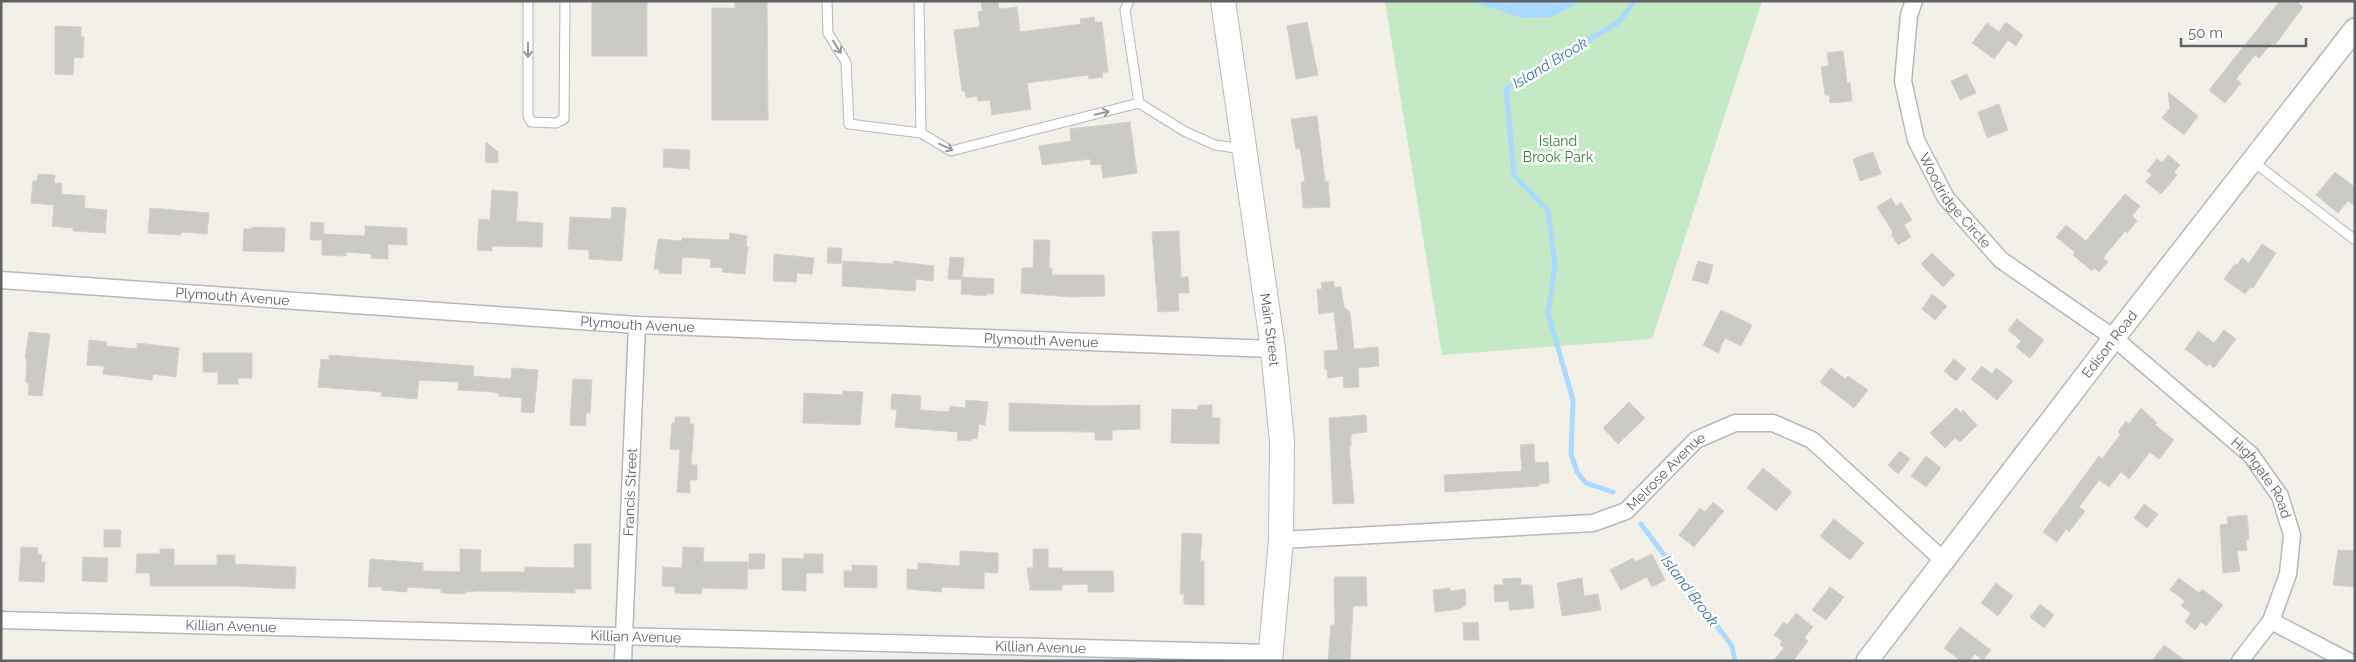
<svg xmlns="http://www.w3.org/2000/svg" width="2356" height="662" viewBox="0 0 2356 662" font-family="Raleway,sans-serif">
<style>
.green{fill:#c5e8c5}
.water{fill:#aadaff}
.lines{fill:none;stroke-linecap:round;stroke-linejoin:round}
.stream{stroke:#aadaff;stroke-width:5}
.building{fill:#cccac5;stroke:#d6d1c6}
.service-casing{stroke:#b5b8bc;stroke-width:11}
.minor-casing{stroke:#b5b8bc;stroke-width:19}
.tertiary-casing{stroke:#b5b8bc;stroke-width:24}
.secondary-casing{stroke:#b6babf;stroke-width:26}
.service{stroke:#fff;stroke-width:9}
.minor{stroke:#fff;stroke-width:16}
.tertiary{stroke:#fff;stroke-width:21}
.secondary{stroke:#fff;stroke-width:24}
.oneway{stroke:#979a9d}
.labels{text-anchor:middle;stroke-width:5;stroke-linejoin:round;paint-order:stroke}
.park-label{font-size:14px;fill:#348238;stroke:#fff}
.street-label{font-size:14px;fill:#5f6368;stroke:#fff}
.water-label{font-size:15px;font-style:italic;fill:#4174aa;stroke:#fff}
</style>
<rect width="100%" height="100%" fill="#f1efe8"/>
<!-- green -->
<path class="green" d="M1385,1H1762L1652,339L1442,355Z"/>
<!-- water -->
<path class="water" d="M1469,1H1582L1552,17L1523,18Z"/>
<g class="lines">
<!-- stream -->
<path class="stream" d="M1613,492L1586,483L1577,472L1571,454L1573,400L1548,313L1555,266L1548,211L1514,175L1506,89L1620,21L1634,1
M1641,524L1732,646L1735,661"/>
</g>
<!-- building -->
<path class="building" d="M592,1H647V56H592Z
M735,1H767L768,120H712V8H735Z
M981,1H998L999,9L1017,7L1020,32L1081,24L1080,19L1094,17L1095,22H1102L1108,72H1102L1103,77L1089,79L1088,75L1027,83L1031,109L992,115L990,100L978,101L977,96L966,98L965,91H962L954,30L980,27L978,12L982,11Z
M2280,1H2296L2303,7L2275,45L2272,43L2259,58L2255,55L2236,79L2241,83L2225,103L2209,90Z
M1307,22L1318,75L1296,79L1287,26Z
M2006,22L2023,35L2016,46L2008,40L1994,59L1972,43L1987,23L1999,32Z
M55,26L81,27V37H84L83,58L74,57L73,75L55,74Z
M1843,51L1847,83H1850L1852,101L1830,103L1829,95H1825L1821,67L1829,66L1827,53Z
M1967,74L1976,93L1960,100L1951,81Z
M2168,92L2198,116L2184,135L2162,118L2170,108Z
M1999,104L2008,130L1987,138L1978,112Z
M1317,116L1325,181H1328L1330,207L1303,208L1301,182H1305L1300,148L1296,149L1291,119Z
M1130,122L1137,173L1103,178L1101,164L1091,165L1090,159L1042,165L1039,146L1071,141L1070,129Z
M486,142L498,152V163L485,162Z
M664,149L690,150L689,169L663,167Z
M1873,152L1881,174L1860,181L1853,159Z
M2168,155L2180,165L2174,172L2177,175L2161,194L2146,182L2152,174L2147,171L2157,159L2162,163Z
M2335,172L2355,187V206L2348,201L2338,213L2316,195Z
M38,174L55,175L54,183H62L61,194L85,196L84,208L107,210L105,233L73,231V228L52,226L54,205L31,203L33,181H37Z
M492,190L518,192L516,221L543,223L542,247L492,246V251L477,250L479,219L490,220Z
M2125,194L2140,206L2132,216L2137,221L2127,233L2125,231L2103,258L2108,262L2099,272L2094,268L2092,271L2073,255L2075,252L2056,237L2066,225L2086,241Z
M1891,198L1896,206L1901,202L1912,220L1904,225L1911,237L1898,245L1891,234L1893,232L1877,207Z
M612,207L626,208L622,261L589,259V250L568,249L570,217L611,219Z
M150,208L209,213L207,234L181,232V235L148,233Z
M311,222L324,223L323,234L365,236V226L407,228V245L388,244V259L371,258L372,254L346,252V256L322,255V240H310Z
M252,227L285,228L284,252L243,251L244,229H252Z
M1179,231L1181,277H1188L1189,293H1178L1179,311L1158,312L1152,232Z
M730,233L747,236L746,246L748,247L745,274L722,272L723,268L710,267L711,259L682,257L681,274L659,273V269H654L658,239L682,241V238L729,240Z
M1034,240H1050L1049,268H1052V275H1104L1105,296L1071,297L1021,293L1022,268H1033Z
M2262,244L2276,253L2253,288L2250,287L2245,294L2224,279L2234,265H2237L2242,258L2249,263Z
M828,248H842L841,264L827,263Z
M1932,253L1955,275L1943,287L1921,264Z
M774,254L814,258L812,274L797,273L796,282L773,281Z
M950,257L964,258L962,280L948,279Z
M843,261L893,264V261L934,266L933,281L916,279L915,291L842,286Z
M1698,261L1713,265L1708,284L1692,280Z
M962,277L994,279L993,294L987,293V296L961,294Z
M1334,281V287H1341L1344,307L1350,312L1354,349L1378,347L1379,366L1358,368L1359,387L1344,388L1343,376L1328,378L1327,369H1325L1324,351L1338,350L1334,312L1319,314L1317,289H1322L1321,283Z
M1932,294L1947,306L1935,320L1922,309Z
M1721,310L1752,325L1741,346L1725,338L1718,353L1703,345Z
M2017,319L2044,340L2030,358L2016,347L2021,341L2008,330Z
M2224,330L2236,339L2214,368L2209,364L2207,366L2185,349L2198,331L2214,343Z
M29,332L50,334L42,396L28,395L29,384L26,382L27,359H25Z
M89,340L107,342L106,346L137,349V343L179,348L176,377L153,374L152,380L103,374L104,366L87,365Z
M203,353H252V378H238V384H218V372H203Z
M329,355L474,366L473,376L511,379L512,368L538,370L534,413L521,412L522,398L499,396V394L494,392L458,390L459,382L419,380L417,399L381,396L382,392L318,387L321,359L329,360Z
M1954,359L1966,369L1956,381L1944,371Z
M1982,366L1992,374L1996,368L2013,381L1997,400L1971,379Z
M1831,368L1845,379L1848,376L1868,390L1854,408L1820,382Z
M573,379L592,380L590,413H586V426L570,425Z
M843,391L863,392L860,425L803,423L804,393L843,395Z
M892,394L921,396L920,410L949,412L950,406L965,408L966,400L988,402L985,425L979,424L977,439L972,438L971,441L957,440L958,432L895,427L897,410L891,409Z
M1629,402L1645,418L1618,444L1603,428Z
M1009,403L1095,406L1140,405V429L1112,430V440H1095V432L1009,431Z
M1198,405H1212V418H1220L1219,444L1171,443L1172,409L1198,410Z
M1956,408L1961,413L1963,410L1977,425L1960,442L1955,438L1945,448L1930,433Z
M2141,408L2157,423L2155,425L2174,440L2159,459L2150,452L2129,479L2121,472L2109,487L2099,480L2079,507L2085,511L2069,532L2066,529L2057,542L2043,532L2099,456L2102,459L2121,434L2118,432L2126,421L2129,424Z
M1366,415L1367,432L1351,434V446H1349L1354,503L1333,504L1329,418Z
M675,417H690V424H694L691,465H697V480H690V493L677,492L680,450L670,449L672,423H675Z
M1534,444L1535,463L1548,462L1549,483L1539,484V486L1445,492L1444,475L1522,471L1520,445Z
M1900,451L1910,459L1898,474L1888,465Z
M1926,456L1941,468L1926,487L1911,476Z
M1763,468L1792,492L1776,511L1747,488Z
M1713,502L1724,511L1694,547L1679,535L1700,508L1705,512Z
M2144,504L2158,514L2147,528L2134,518Z
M2247,515L2249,539L2246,540L2247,550L2237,551L2240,571L2223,573L2220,525L2228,524L2227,517Z
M1834,519L1864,543L1850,560L1820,536Z
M104,530H121L120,547H104Z
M1182,533L1202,534L1200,561H1204V605L1184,604V594H1180Z
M574,544H591V589H575V593L479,591L465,592V594L441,593V589L407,587V592L382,590V587H368L370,559L423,563V571L460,572V549L481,550L480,572H525V567L574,568Z
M21,547L38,548L37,554L42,555L41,562H45L44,582L19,581Z
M683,547L704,548L703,562H748L747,589L702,588L701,594L675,593V587L662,586L663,567L682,568Z
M160,549H174V565H217V555H235V564L296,567L295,589L235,586H150V573H136L137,554H160Z
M1033,549H1048V568H1062V571H1113L1114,592H1088V584L1062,585V590H1030L1027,568H1033Z
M2338,550L2355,551V587L2333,585Z
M960,551L998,553V573L984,572V589L942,587L941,592L907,589V569L918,570V563L960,566Z
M749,554H765L764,569H749Z
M804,554H823V573H806V591L782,590V558L804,559Z
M1652,554L1665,580L1652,587L1647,577L1621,590L1610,570L1633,558L1635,562Z
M83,557L108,558L107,582L82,581Z
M852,565L877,566V588L844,587V571H852Z
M1334,577H1366L1367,606H1353L1350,661H1328L1331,625H1335Z
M1521,578V585H1532L1534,608L1509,610V601L1495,602L1494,585H1503V579Z
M1582,578L1584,596L1598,594L1601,610L1562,616L1557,583Z
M2179,578L2199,593L2202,589L2223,605L2206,626L2201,622L2195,630L2185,622L2191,613L2181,606L2185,601L2170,590Z
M1996,583L2013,596L1998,616L1981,603Z
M1830,587L1844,597L1826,620L1812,610Z
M1450,588V591L1465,589L1466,604L1460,609L1435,612L1433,590Z
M2040,604L2054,615L2044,628L2030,617Z
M1796,613L1813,627L1804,638L1808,641L1793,661H1773L1784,648L1780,645L1782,641L1774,635L1784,622L1787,625Z
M1478,622L1479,640H1464L1463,623Z
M1960,627L1991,650L1983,660L1975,654L1969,661H1961L1944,648Z
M2164,645L2186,661H2152Z"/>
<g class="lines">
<!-- service casing -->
<g class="service-casing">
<path id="service" d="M528,1V116L531,122L556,123L564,119L565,1
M827,1L828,33L846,62L849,124L921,133L951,151L1139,103L1184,131L1215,145L1243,149
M919,1L921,133
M1129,1L1125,10L1139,103
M2251,160L2355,240"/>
</g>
<!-- minor casing -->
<g class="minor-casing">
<g id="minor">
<path id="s1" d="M1914,1L1909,15L1903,81L1916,140L1946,198L2001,260L2114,338L2251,455L2280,496L2292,535L2288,574L2271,621L2240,661"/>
<path id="s2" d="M1,280L637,325L1273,349"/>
<path id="s3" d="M1281,540L1593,523L1626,511L1696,440L1735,423H1773L1812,440L1943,560"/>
<path id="s4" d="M1,620L1271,653"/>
<path d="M2271,621L2348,661"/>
<path id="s5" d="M623,661L637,325"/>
</g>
</g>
<!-- tertiary casing -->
<g class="tertiary-casing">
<g id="tertiary">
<path id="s6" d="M1867,661L2114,338L2355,29"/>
</g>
</g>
<!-- secondary casing -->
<g class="secondary-casing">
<g id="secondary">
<path id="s7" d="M1223,1L1273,349L1282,441L1281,540L1270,661"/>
</g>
</g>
<!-- service -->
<use href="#service" class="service"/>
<!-- minor -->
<use href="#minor" class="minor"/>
<!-- tertiary -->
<use href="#tertiary" class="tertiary"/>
<!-- secondary -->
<use href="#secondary" class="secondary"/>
</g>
<!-- one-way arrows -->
<defs><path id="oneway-shaft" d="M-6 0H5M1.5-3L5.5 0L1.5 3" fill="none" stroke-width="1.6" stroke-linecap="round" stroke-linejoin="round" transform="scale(1.25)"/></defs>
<g class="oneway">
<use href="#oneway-shaft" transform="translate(837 47) rotate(58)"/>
<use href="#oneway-shaft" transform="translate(528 50) rotate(90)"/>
<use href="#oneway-shaft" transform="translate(1102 113) rotate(-14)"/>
<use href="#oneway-shaft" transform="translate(946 147) rotate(25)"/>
</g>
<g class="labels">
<!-- park labels -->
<g class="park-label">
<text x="1558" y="146">Island<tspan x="1558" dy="16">Brook Park</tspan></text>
</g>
<!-- street labels -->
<g class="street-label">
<text dy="5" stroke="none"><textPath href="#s1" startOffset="214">Woodridge Circle</textPath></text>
<text dy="5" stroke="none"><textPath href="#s2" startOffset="232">Plymouth Avenue</textPath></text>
<text dy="5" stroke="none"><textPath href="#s2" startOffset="638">Plymouth Avenue</textPath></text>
<text dy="5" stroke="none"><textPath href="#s7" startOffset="332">Main Street</textPath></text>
<text dy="5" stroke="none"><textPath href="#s2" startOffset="1042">Plymouth Avenue</textPath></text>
<text dy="5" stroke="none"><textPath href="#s6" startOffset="399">Edison Road</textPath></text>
<text dy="5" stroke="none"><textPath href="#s3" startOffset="404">Melrose Avenue</textPath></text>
<text dy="5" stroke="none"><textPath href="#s1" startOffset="632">Highgate Road</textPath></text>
<text dy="5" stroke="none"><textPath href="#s5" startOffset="169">Francis Street</textPath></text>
<text dy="5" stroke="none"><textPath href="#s4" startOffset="230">Killian Avenue</textPath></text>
<text dy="5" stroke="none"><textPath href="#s4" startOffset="635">Killian Avenue</textPath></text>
<text dy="5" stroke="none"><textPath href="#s4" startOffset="1040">Killian Avenue</textPath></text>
</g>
<!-- water labels -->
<g class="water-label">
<text transform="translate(1550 63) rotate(-31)" y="5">Island Brook</text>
<text transform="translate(1690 591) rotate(53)" y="5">Island Brook</text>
</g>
</g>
<!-- border -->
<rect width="2356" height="662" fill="none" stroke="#5f6368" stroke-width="5"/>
<!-- scale -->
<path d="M2181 38v8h125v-8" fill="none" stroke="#5f6368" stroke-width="2.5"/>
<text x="2188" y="38" font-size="15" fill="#5f6368" stroke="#ffffff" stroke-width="4" paint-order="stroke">50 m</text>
</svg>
